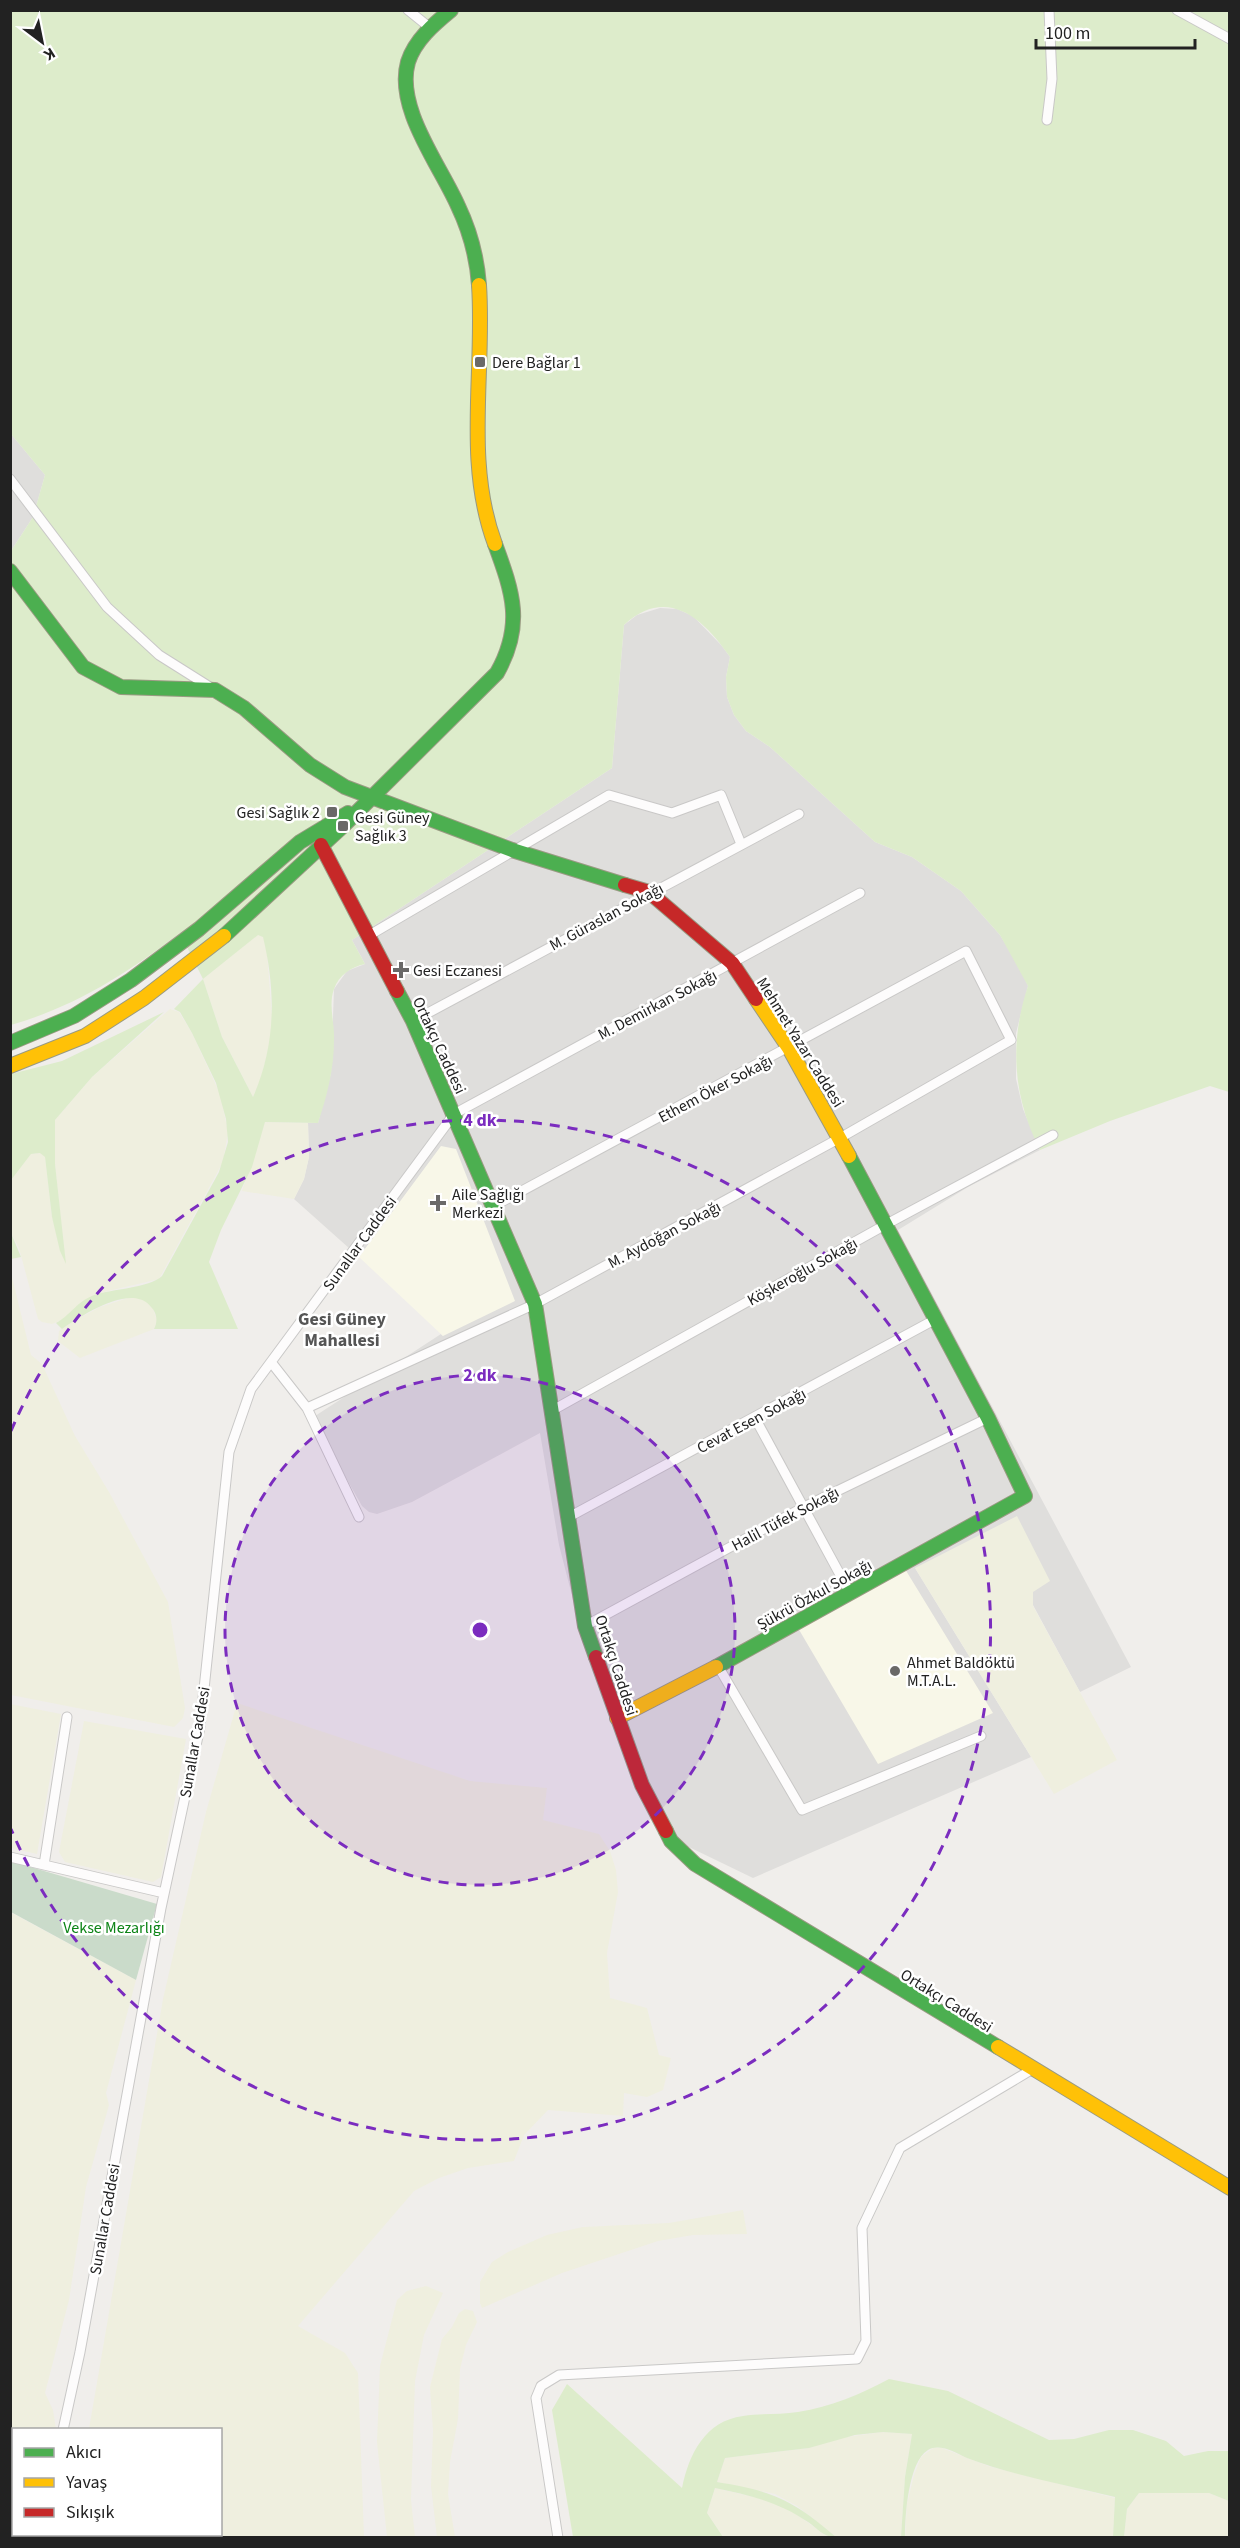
<svg xmlns="http://www.w3.org/2000/svg" width="1240" height="2548" viewBox="0 0 1240 2548" font-family="'Source Sans 3',sans-serif">
<style>
.residential{fill:#dfdedc}
.education{fill:#f8f7e8}
.farmland{fill:#efefdf}
.grass{fill:#ddeccb;fill-rule:evenodd}
.cemetery{fill:#cadbca}
.lines{fill:none;stroke-linecap:round;stroke-linejoin:round}
.street-casing{stroke:#c9c8c7;stroke-width:11}
.fast-casing{stroke:#999a82;stroke-width:16}
.slow-casing{stroke:#999a82;stroke-width:16}
.jam-casing{stroke:#999a82;stroke-width:16}
.street{stroke:#fdfcfc;stroke-width:9}
.fast{stroke:#4caf50;stroke-width:14}
.slow{stroke:#ffc107;stroke-width:14}
.jam{stroke:#c62828;stroke-width:14}
.ring{fill:none;stroke:#7b2cbf;stroke-width:3;stroke-dasharray:10 8}
.poi-dot{fill:#6a6968;stroke:#fff;stroke-width:2}
.labels{text-anchor:middle;stroke-width:5;stroke-linejoin:round;paint-order:stroke}
.poi-label{font-size:16px;fill:#222;stroke:#fff;text-anchor:start}
.street-label{font-size:16px;fill:#222;stroke:#fff}
.park-label{font-size:16px;fill:#0c8416;stroke:#fff}
.neighbourhood-label{font-size:18px;font-weight:bold;fill:#555;stroke:#fff}
.centre{fill:#7b2cbf;stroke:#fff;stroke-width:3}
.ring-label{font-size:18px;text-anchor:middle;font-weight:bold;fill:#7b2cbf;stroke:#fff;stroke-width:5;stroke-linejoin:round;paint-order:stroke}
</style>
<rect width="100%" height="100%" fill="#f0eeeb"/>
<!-- residential -->
<path class="residential" d="M11,434L45,475L33,517L11,551Z
M660,608L677,609L693,616L722,646L730,657L726,677L727,697L734,715L746,731L770,747L875,842L912,857L961,891L1000,935L1020,968L1028,986L1016,1033V1079L1023,1109L1040,1150L968,1187L898,1230L1131,1667L1080,1692L1033,1605V1592L915,1568L1031,1757L753,1878L660,1833L578,1619L559,1545L540,1433L412,1502L377,1514L369,1512L362,1506L312,1418L441,1334L443,1336L441,1147L359,1257L294,1199L304,1179L309,1157L308,1123H318L331,1073L334,989L347,971L365,964L352,940L612,768L624,625L637,615Z"/>
<!-- education -->
<path class="education" d="M441,1146L456,1149L515,1301L443,1336L359,1257Z
M905,1569L993,1713L878,1764L798,1628Z"/>
<!-- farmland -->
<path class="farmland" d="M258,934L263,936L267,953L272,1018V1035L261,1078L253,1097L222,1037L203,979Z
M170,1009L179,1012L192,1033L220,1094L228,1132L223,1162L159,1279L104,1292L60,1321L52,1324L42,1322L38,1319L19,1248L11,1233L10,1180L31,1154L41,1153L45,1157L52,1217L65,1261L55,1164V1120L92,1077Z
M265,1122L308,1123L309,1157L304,1179L294,1199L242,1191Z
M11,1273L31,1355L42,1364L75,1436L109,1492L168,1602L185,1708L183,1718L174,1727L11,1695Z
M134,1296L146,1301L153,1309L157,1320L154,1329L80,1358L58,1341L59,1331L74,1321L100,1307Z
M1017,1516L1050,1581L1033,1592V1606L1117,1760L1054,1794L915,1568Z
M237,1703L470,1781L547,1788L543,1820L599,1834L610,1851L616,1870L618,1892L607,1953L610,1998L647,2008L659,2055L671,2058L663,2090L647,2097L624,2093L623,2116L548,2110L524,2135L514,2161L468,2168L439,2178L414,2191L298,2326L345,2353L358,2373L364,2537H61V2534H220V2430L89,2429L163,1999L206,1812Z
M10,1704L61,1714L37,1854L11,1848Z
M84,1721L186,1739L161,1877L153,1882L65,1862L59,1852Z
M10,1912L136,1980L106,2093L109,2105L86,2187L69,2300L45,2393L53,2410L56,2429L14,2430V2534L32,2535V2538L10,2537Z
M743,2210L747,2234L693,2235L658,2241L562,2273L482,2308L480,2303V2282L492,2262L508,2252L547,2235L583,2227L669,2223Z
M426,2286L443,2293L424,2335L415,2381L411,2500L415,2537H387L377,2442L380,2366L397,2300L407,2291Z
M465,2309L473,2311L477,2322L466,2345L460,2369L458,2419L450,2462L448,2494L455,2537H437L431,2486L433,2431L430,2387L442,2339L452,2327L459,2313Z
M883,2432L912,2434L905,2477L901,2537H836L797,2506L775,2494L717,2482L725,2458L809,2448L839,2438Z
M933,2448H942L988,2466L1115,2498L1113,2537L905,2538L907,2504L914,2475L921,2457Z
M715,2488L771,2501L796,2514L828,2537H723L707,2513Z
M1139,2493H1209L1229,2501V2537L1124,2538L1127,2509Z"/>
<!-- grass -->
<path class="grass" d="M11,11H1229V1092L1210,1086L1110,1121L1040,1150C1013,1097 1009,1043 1028,986L1000,935L961,891L912,857L875,842L770,747L746,731L734,715L727,697L726,677L730,657C704,619 667,585 624,625L612,768L352,940L365,964C351,967 339,975 334,989C328,1005 335,1024 334,1040C334,1069 327,1096 318,1123L265,1122L252,1167L221,1230L209,1262L238,1329H154C158,1321 157,1313 151,1307C132,1282 81,1316 62,1329L56,1323C71,1315 76,1302 94,1295C112,1289 149,1288 162,1276L219,1172L228,1142L226,1119L216,1083L192,1033L180,1012L174,1009L203,979L180,933C128,973 74,1007 11,1025V551L33,517L45,475L11,434ZM258,935L263,937C276,991 276,1045 253,1097L222,1037L203,979Z
M164,1012L92,1077L55,1120V1164L66,1264L60,1251L52,1217L45,1157L40,1153L31,1154L11,1180V1074L62,1061Z
M11,1233L21,1257L11,1259Z
M889,2379L948,2391L1049,2440L1074,2439L1109,2430H1133L1166,2441L1184,2456L1208,2451H1229V2501L1209,2493H1139L1127,2509L1124,2537H1113L1115,2497C1066,2485 1015,2476 967,2458C956,2453 940,2443 928,2450C908,2462 905,2517 905,2537H901L905,2477L912,2434L883,2432L855,2435L809,2448L725,2458L717,2482C773,2491 793,2500 836,2537C824,2538 817,2528 808,2522C779,2502 749,2495 715,2488L707,2513L723,2537H573L552,2410L567,2384L682,2488C689,2454 705,2421 743,2416C761,2413 780,2415 798,2412C831,2407 861,2394 889,2379Z"/>
<!-- cemetery -->
<path class="cemetery" d="M10,1861L157,1904L136,1980L11,1912Z"/>
<g class="lines">
<!-- street casing -->
<g class="street-casing">
<path id="street" d="M408,10L429,27
M1177,10L1230,39
M1047,120L1052,79L1049,10
M10,479L107,607L159,655L213,689
M368,936L609,795L672,813L721,795L741,844
M413,1021L799,814
M271,1362L307,1408L359,1517
M307,1408L535,1304L840,1138L1011,1040L966,951L494,1206
M553,1410L885,1225L1053,1135
M755,1418L850,1593
M567,1518L934,1320
M585,1626L804,1507L988,1418
M718,1666L802,1810L981,1736
M10,1857L164,1893
M44,1865L67,1717
M63,2430L80,2352L161,1908L200,1727L229,1452L251,1389L454,1114L860,893
M38,2538L39,2534
M558,2538L536,2398L541,2386L559,2375L857,2359L866,2341L862,2228L900,2148L1031,2070"/>
</g>
<!-- fast casing -->
<g class="fast-casing">
<path id="fast" d="M451,10C434,24 415,40 408,62C395,108 440,165 458,206C470,231 477,258 479,285
M10,571L83,667L121,687L215,690L244,708L310,765L345,787L512,850L625,885
M224,936L343,826L497,673C524,625 513,593 495,544
M397,991L413,1021L535,1304L585,1626L596,1657
M10,1043L74,1016L131,980L199,929L300,842L348,813
M716,1667L1025,1496L988,1418L849,1156
M666,1831L671,1841L695,1864L998,2047"/>
</g>
<!-- slow casing -->
<g class="slow-casing">
<path id="slow" d="M479,285C485,371 464,461 495,544
M756,999L789,1048L849,1156
M10,1066L85,1036L144,998L224,936
M617,1718L716,1667
M998,2047L1230,2188"/>
</g>
<!-- jam casing -->
<g class="jam-casing">
<path id="jam" d="M321,845L397,991
M625,885L649,892L732,963L756,999
M596,1657L642,1785L666,1831"/>
</g>
<!-- street -->
<use href="#street" class="street"/>
<!-- fast -->
<use href="#fast" class="fast"/>
<!-- slow -->
<use href="#slow" class="slow"/>
<!-- jam -->
<use href="#jam" class="jam"/>
</g>
<!-- distance rings -->
<circle cx="480" cy="1630" r="255" fill="#7b2cbf" fill-opacity=".12"/>
<g class="ring">
<circle cx="480" cy="1630" r="255"/>
<path d="M11 1431A510 510 0 1 1 11 1829"/>
</g>
<!-- markers -->
<g class="poi-dot">
<rect x="474" y="356" width="12" height="12" rx="3"/>
<rect x="326" y="806" width="12" height="12" rx="3"/>
<rect x="337" y="820" width="12" height="12" rx="3"/>
<path d="M398 961h6v6h6v6h-6v6h-6v-6h-6v-6h6z"/>
<path d="M435 1194h6v6h6v6h-6v6h-6v-6h-6v-6h6z"/>
<circle cx="895" cy="1671" r="6"/>
</g>
<g class="labels">
<!-- poi labels -->
<g class="poi-label">
<text x="492" y="368">Dere Bağlar 1</text>
<text x="320" y="818" text-anchor="end">Gesi Sağlık 2</text>
<text x="355" y="823">Gesi Güney<tspan x="355" dy="18">Sağlık 3</tspan></text>
<text x="413" y="976">Gesi Eczanesi</text>
<text x="452" y="1200">Aile Sağlığı<tspan x="452" dy="18">Merkezi</tspan></text>
<text x="907" y="1668">Ahmet Baldöktü<tspan x="907" dy="18">M.T.A.L.</tspan></text>
</g>
<!-- street labels -->
<g class="street-label">
<text transform="translate(606 916) rotate(-28)" y="6">M. Güraslan Sokağı</text>
<text transform="translate(657 1004) rotate(-28)" y="6">M. Demirkan Sokağı</text>
<text transform="translate(801 1042) rotate(58)" y="6">Mehmet Yazar Caddesi</text>
<text transform="translate(440 1045) rotate(65)" y="6">Ortakçı Caddesi</text>
<text transform="translate(715 1088) rotate(-28)" y="6">Ethem Öker Sokağı</text>
<text transform="translate(664 1234) rotate(-28)" y="6">M. Aydoğan Sokağı</text>
<text transform="translate(359 1243) rotate(-54)" y="6">Sunallar Caddesi</text>
<text transform="translate(802 1271) rotate(-29)" y="6">Köşkeroğlu Sokağı</text>
<text transform="translate(751 1420) rotate(-28)" y="6">Cevat Esen Sokağı</text>
<text transform="translate(785 1518) rotate(-28)" y="6">Halil Tüfek Sokağı</text>
<text transform="translate(814 1594) rotate(-29)" y="6">Şükrü Özkul Sokağı</text>
<text transform="translate(617 1665) rotate(72)" y="6">Ortakçı Caddesi</text>
<text transform="translate(194 1742) rotate(-80)" y="6">Sunallar Caddesi</text>
<text transform="translate(947 2000) rotate(32)" y="6">Ortakçı Caddesi</text>
<text transform="translate(104 2219) rotate(-80)" y="6">Sunallar Caddesi</text>
</g>
<!-- park labels -->
<g class="park-label">
<text x="114" y="1933">Vekse Mezarlığı</text>
</g>
<!-- neighbourhood labels -->
<g class="neighbourhood-label">
<text x="342" y="1325">Gesi Güney<tspan x="342" dy="21">Mahallesi</tspan></text>
</g>
</g>
<circle cx="480" cy="1630" r="9" class="centre"/>
<g class="ring-label">
<text x="480" y="1126">4 dk</text>
<text x="480" y="1381">2 dk</text>
</g>
<!-- border -->
<rect width="1240" height="2548" fill="none" stroke="#222222" stroke-width="24"/>
<!-- legend -->
<rect x="12" y="2428" width="210" height="108" fill="#ffffff" stroke="#a7a7a7" stroke-width="1.5"/>
<rect x="24" y="2448" width="30" height="9" fill="#4caf50" stroke="#a7a7a7" stroke-width="1.5"/>
<text x="66" y="2458" font-size="18" fill="#222222">Akıcı</text>
<rect x="24" y="2478" width="30" height="9" fill="#ffc107" stroke="#a7a7a7" stroke-width="1.5"/>
<text x="66" y="2488" font-size="18" fill="#222222">Yavaş</text>
<rect x="24" y="2508" width="30" height="9" fill="#c62828" stroke="#a7a7a7" stroke-width="1.5"/>
<text x="66" y="2518" font-size="18" fill="#222222">Sıkışık</text>
<!-- north arrow -->
<g transform="translate(42 42) rotate(148)" stroke="#ffffff" stroke-width="4.5" paint-order="stroke">
<path d="M0-4.5L10 22L0 15L-10 22Z" fill="#222222"/>
<text y="-9" font-size="16" font-weight="bold" text-anchor="middle" fill="#222222">K</text>
</g>
<!-- scale -->
<path d="M1036 39v9h159v-9" fill="none" stroke="#222222" stroke-width="3"/>
<text x="1045" y="39" font-size="18" fill="#222222" stroke="#ffffff" stroke-width="4.5" paint-order="stroke">100 m</text>
</svg>
